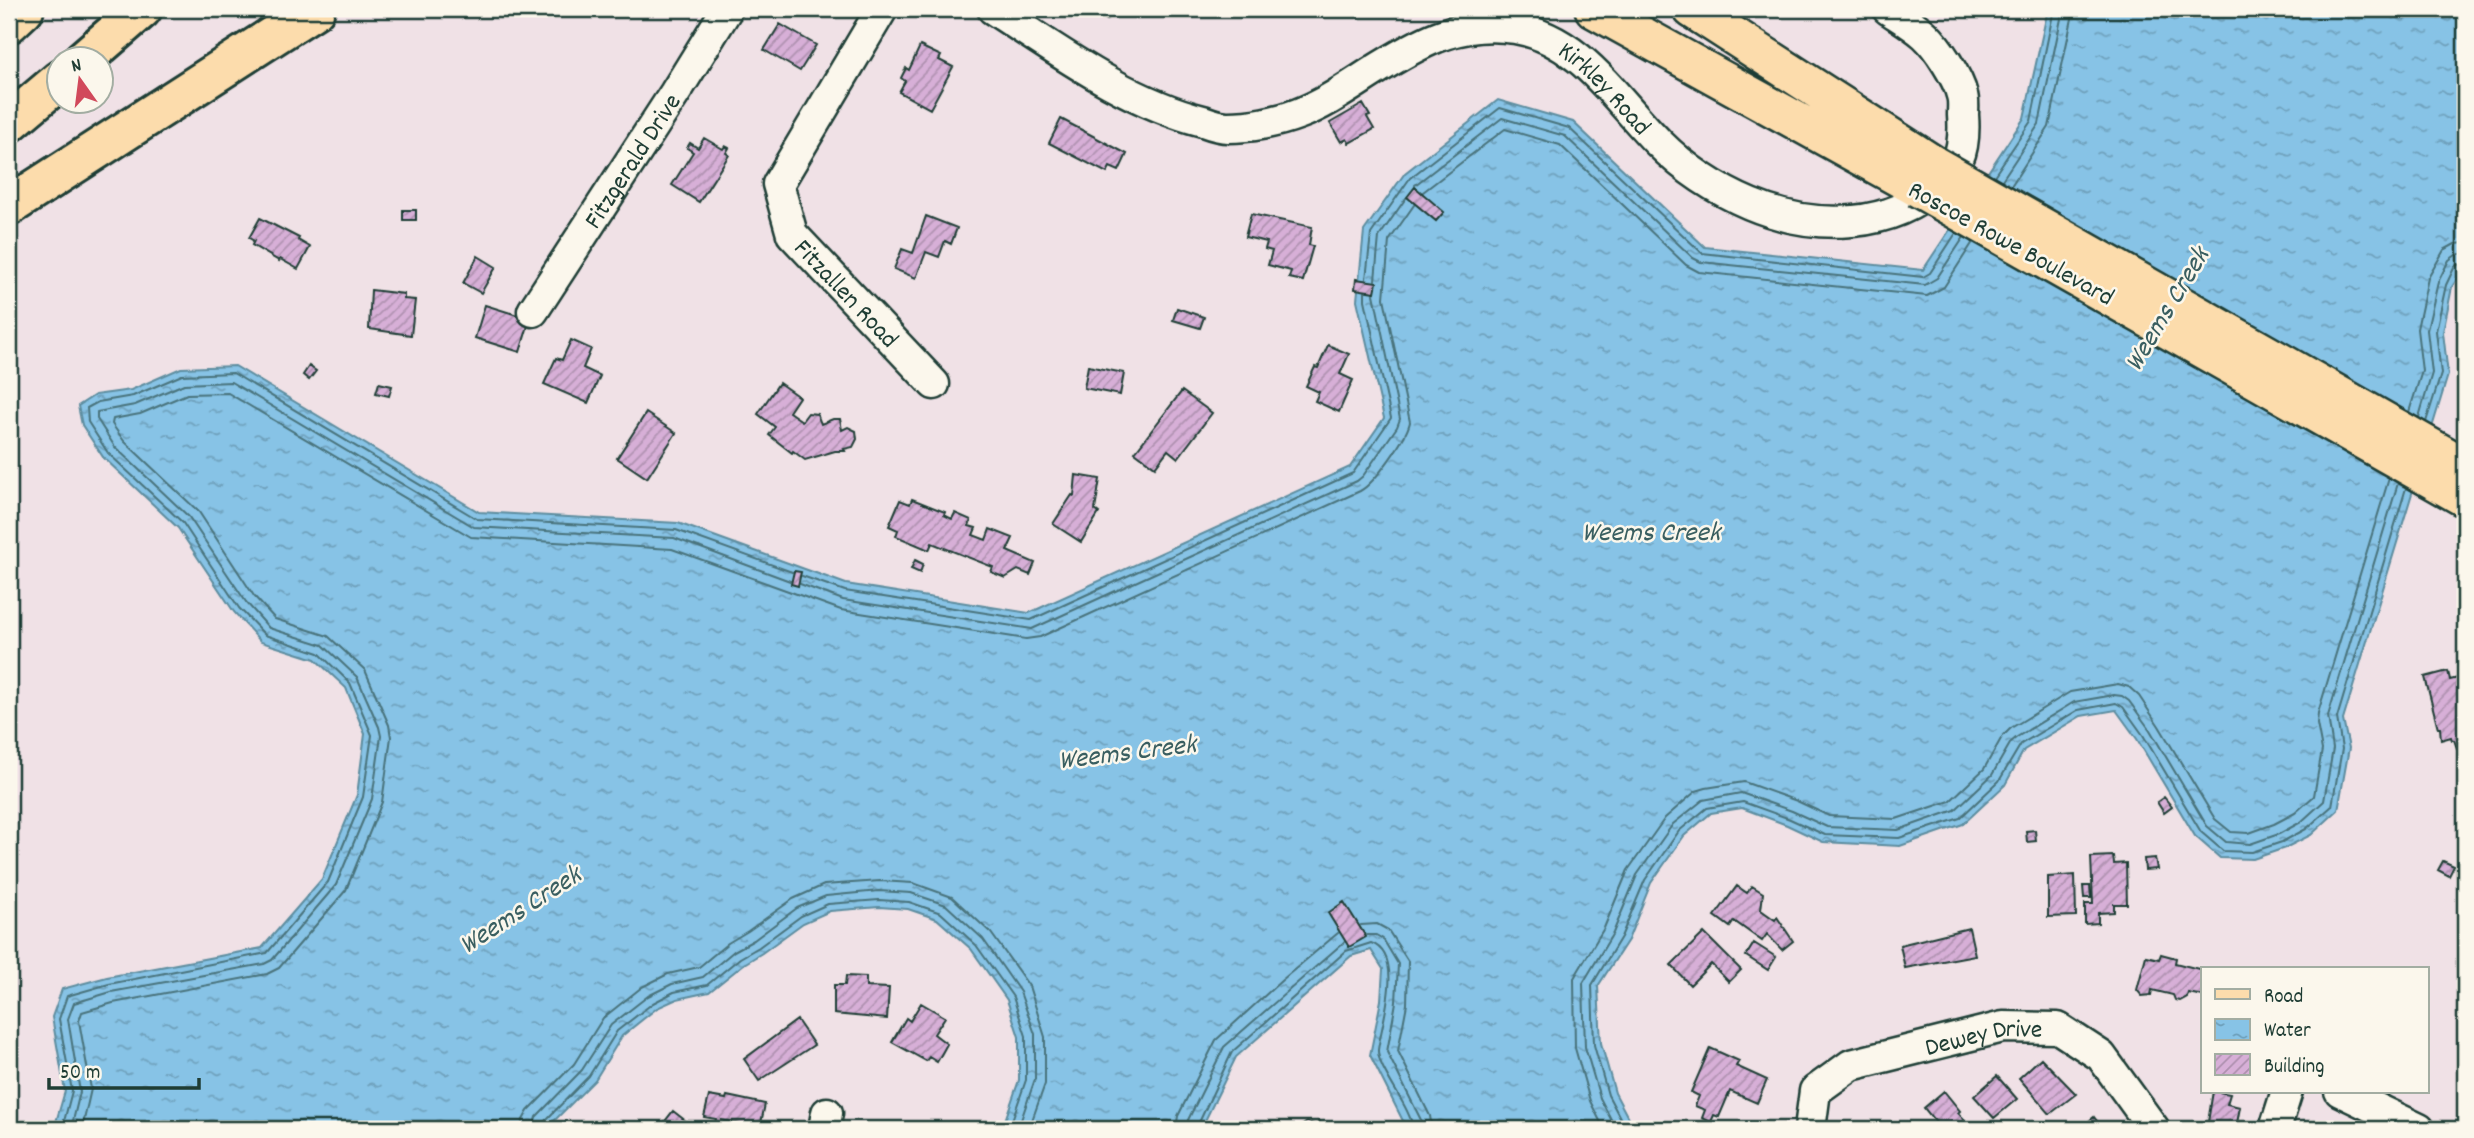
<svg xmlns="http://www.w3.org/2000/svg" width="2474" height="1138" viewBox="0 0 2474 1138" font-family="Dekko,sans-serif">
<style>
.water{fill:url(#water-ripples);stroke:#5d8d9f;stroke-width:2}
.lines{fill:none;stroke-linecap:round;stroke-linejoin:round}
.shore{stroke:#49737b;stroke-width:2}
.building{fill:url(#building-hatch);stroke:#1f3d34;stroke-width:2}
.minor-casing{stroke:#1f3d34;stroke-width:35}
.major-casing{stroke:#1f3d34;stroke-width:42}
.highway-casing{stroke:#1f3d34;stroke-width:44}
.minor{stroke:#fbf7ec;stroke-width:30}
.major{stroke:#fcdcac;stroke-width:37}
.highway{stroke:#fcdcac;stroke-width:38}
.major-bridge-casing{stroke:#1f3d34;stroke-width:42;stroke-linecap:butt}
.major-bridge{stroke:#fcdcac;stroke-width:37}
.labels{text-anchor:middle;stroke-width:5;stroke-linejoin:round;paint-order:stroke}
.street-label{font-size:26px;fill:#1f3d34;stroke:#fbf7ec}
.water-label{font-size:28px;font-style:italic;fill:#395e60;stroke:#fbf7ec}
</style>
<defs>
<pattern id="water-ripples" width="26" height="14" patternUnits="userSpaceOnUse" patternTransform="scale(1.75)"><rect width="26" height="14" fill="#87c3e6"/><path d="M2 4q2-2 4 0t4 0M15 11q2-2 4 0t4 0" fill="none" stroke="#6ea0bb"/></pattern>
<pattern id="building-hatch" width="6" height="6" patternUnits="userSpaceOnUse" patternTransform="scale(1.75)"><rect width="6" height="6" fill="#d7afd7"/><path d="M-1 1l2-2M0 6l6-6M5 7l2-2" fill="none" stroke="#ae90af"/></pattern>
</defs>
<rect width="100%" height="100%" fill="#f0e1e6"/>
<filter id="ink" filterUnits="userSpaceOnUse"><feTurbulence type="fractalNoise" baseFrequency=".0143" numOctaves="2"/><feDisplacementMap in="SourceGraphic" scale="14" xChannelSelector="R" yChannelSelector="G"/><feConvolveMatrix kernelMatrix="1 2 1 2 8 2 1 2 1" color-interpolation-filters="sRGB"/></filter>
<g filter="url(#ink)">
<!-- water -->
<path class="water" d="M2048,9H2465V267L2452,287L2443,332L2448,375L2343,720L2349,748L2338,810L2311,835L2285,848L2253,859L2220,858L2195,836L2137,739L2116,710L2081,716L2024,750L2005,785L1963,824L1900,846L1823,842L1787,825L1742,808L1711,813L1684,836L1651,883L1628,940L1598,986L1601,1043L1615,1093L1634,1129H1407L1370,1055L1381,1000L1383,969L1371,950L1351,956L1236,1057L1201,1129H1002L1019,1080V1037L1007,1000L971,949L937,919L908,909L879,907L830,911L803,923L762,953L744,964L709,992L677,999L657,1008L622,1036L595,1080L546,1129H54L65,1091L52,1017L62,989L107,977L262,948L322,879L357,795L365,734L346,688L315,659L261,642L234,612L178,528L103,457L82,425L78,406L95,395L131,390L181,368L235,366L479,512L678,523L846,584L1029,613L1350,467L1384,418L1357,300L1364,231L1405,173L1498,100L1573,122L1705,247L1923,270L2024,118Z"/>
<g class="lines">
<!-- shore -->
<path class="shore" d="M1994,176L2031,121L2054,9
M2002,180L2039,124L2063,9
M1415,185L1502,118L1565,136L1693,258L1701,262L1925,285L1937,278L1964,237
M2011,186L2049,127L2074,9
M1423,192L1505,129L1560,145L1686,265L1699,272L1927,296L1944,287L1973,242
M1366,279L1371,234L1410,178L1500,108L1569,128L1702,253L1923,277L1930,273L1956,233
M1375,280L1379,237L1406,198
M2409,412L2422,371L2417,329L2428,278L2444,250L2455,244L2465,243
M2419,417L2432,373L2427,330L2438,282L2449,260L2456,255L2465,253
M2426,422L2441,374L2436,331L2446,285L2455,266L2465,262
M802,576L845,591L1031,620L1353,473L1391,418L1365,300V292
M800,584L843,600L1032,629L1357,481L1363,476L1397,427L1400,419L1374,294
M1361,925L1377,924L1388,930L1408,961L1407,1004L1398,1051L1430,1116L1432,1129
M1367,935H1376L1383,939L1398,964L1396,1002L1387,1052L1421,1120L1422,1129
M62,1129L72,1091L59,1019L67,996L109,984L267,953L328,882L363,797L372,735L350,683L319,653L265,635L239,608L183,523L108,453L88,422L87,408L98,402L133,396L182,375L233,373L477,519L676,530L792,572
M71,1129L80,1092L68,1019L74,1003L111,992L264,964L272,960L336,885L372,799L381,736L379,727L357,677L323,645L269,628L246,602L189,517L115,447L97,419V412L135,405L184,384L231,382L474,527L674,538L790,581
M82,1129L91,1089L79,1021L82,1012L113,1003L267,974L279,968L346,890L382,802L391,737L389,725L365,670L328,636L275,619L254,596L199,512L124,441L112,424L113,419L140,414L187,394L228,393L471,537L672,549L841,610L1026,639L1040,637L1360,491C1375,483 1406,439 1410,422L1384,298L1389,241L1414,205
M522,1129L523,1120L528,1111L574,1064L603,1018L642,987L668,974L699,967L728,943L748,931L793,899L824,885L880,881L913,883L952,897L991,933L1029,986L1045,1037V1084L1029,1129
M533,1129L536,1117L582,1070L611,1025L648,996L672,984L703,977L734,951L754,940L797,908L826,896L879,891L911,893L946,905L983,939L1020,992L1035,1034V1079L1018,1129
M541,1129L544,1122L589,1076L617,1031L653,1003L674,992L707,985L740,958L759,947L801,916L828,904L879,900L909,902L941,913L976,945L1013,997L1026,1036V1080L1009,1129
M1176,1129L1178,1116L1216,1040L1282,980L1338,933
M1187,1129L1188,1120L1224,1047L1344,942
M1196,1129L1232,1052L1346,951L1371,943C1406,955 1381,1024 1378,1050C1377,1069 1411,1107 1413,1129
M1604,1129L1590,1101L1575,1048L1574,978L1604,928L1628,870L1665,818L1696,791L1706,788L1744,782L1797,801L1829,816L1896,819L1950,801L1984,769L2002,737L2011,728L2070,692L2118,684L2129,687L2139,696L2159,726L2215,819L2231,832L2249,833L2274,824L2295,813L2314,796L2322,750L2317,724L2318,713L2389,478
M1616,1129L1600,1098L1585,1047L1583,983L1613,933L1637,875L1673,824L1703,800L1741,793L1792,811L1827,827L1898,830L1955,810L1992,775L2011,742L2017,737L2074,702L2114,695L2122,696L2129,701L2150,730L2207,826L2226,842L2250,844L2279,834L2301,822L2324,801L2333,749L2328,716L2398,483
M1626,1129L1608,1095L1594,1045L1592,985L1621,937L1645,880L1679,831L1707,808L1743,802L1790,819L1825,835L1899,838L1960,818L1999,781L2021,744L2078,710L2116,703L2123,707L2143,735L2201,832L2223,851L2252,852L2282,842L2306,829L2332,806L2342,749L2337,718L2406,488"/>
</g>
<!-- building -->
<path class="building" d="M1088,9H1114L1107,20Z
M780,24L816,45L800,71L764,50Z
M920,46L941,56L939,60L953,67L930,109L899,92L905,81L901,78L906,68L909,70Z
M1363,104L1370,116L1367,117L1374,129L1349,143L1347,139L1341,142L1330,123Z
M1061,119L1127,154L1119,171L1110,167L1107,173L1049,143Z
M704,138L723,149L725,146L729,148L726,153L729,155L699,202L672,185L693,152L687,148L690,143L698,148Z
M1415,187L1444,212L1436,221L1407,197Z
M403,210H416V220H403Z
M1251,214L1312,227L1309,245L1313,246L1303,281L1289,278L1291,271L1268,265L1272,251L1265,249L1267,242L1245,237Z
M926,216L957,228L951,244L945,241L939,257L926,252L916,278L894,269L902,249L913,253Z
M260,218L299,238L298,240L310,247L298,269L280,259L279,261L252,245L254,241L249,238Z
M478,256L496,267L481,293L463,283Z
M1356,279L1377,282L1375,292L1355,289Z
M371,290L404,294V299L415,300L411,335L369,329Z
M485,305L530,319L520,352L475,338Z
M1177,308L1204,317L1200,328L1173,320Z
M571,340L591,349L583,368L600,376L588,403L544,384L556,358L562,360Z
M1328,345L1349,354L1340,374L1353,380L1339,412L1315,401L1319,392L1306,386L1315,367L1318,368Z
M309,366L316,371L309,380L303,375Z
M1088,366L1124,373L1120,395L1084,388Z
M379,383L392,386L389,396L376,393Z
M779,383L799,397L789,412L802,421L808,413L817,414L821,424L833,419H840L842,430L848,427L856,431L857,439L853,447L844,449L845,451H835L805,460L793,451L792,453L769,435L775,427L758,414Z
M1182,391L1212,413L1178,458L1168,450L1155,467L1135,452Z
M646,413L676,433L647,478L617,458Z
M1076,475L1100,479L1095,510L1099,513L1081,542L1053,524L1072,495L1074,496Z
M912,499L945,512L944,515L952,519L955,513L971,520L969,526L976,528L973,535L986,540L990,529L1013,538L1007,551L1035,563L1030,575L1018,570L1005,578L991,572L993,567L932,543L929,550L896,536L898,530L889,526L900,500L910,504Z
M915,560L923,564L920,573L911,569Z
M794,571L801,572L798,586L791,584Z
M2448,671L2450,680L2462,677L2465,688V746L2457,748L2454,740H2452L2451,737L2441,740L2440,728H2438L2425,677Z
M2164,797L2172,807L2164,813L2157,802Z
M2035,830L2036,841L2027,842L2026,831Z
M2113,856L2114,864L2126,863L2127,904H2114V912L2098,913V923L2085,924V904H2093L2091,857Z
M2155,858L2157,869L2145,870L2144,859Z
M2443,861L2454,866L2449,876L2438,870Z
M2075,875L2076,916L2048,917V877Z
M1737,886L1747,893L1752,886L1763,893L1761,910L1775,920L1777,917L1793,941L1782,950L1767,934L1762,941L1734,921L1730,927L1715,916Z
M2083,886H2090L2091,898H2084Z
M1344,902L1366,937L1349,947L1328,913Z
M1969,928L1975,955L1905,968L1900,945Z
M1704,933L1741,970L1729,982L1711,964L1690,985L1671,965Z
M1754,943L1776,957L1768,970L1746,956Z
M2161,954L2176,958L2175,963L2203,970V996L2188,993L2187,997L2180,1001L2175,1000L2173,995L2152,990L2151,995L2142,996L2137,990L2146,956L2159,959Z
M846,976L866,977V987L889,988L887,1019L834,1014V985H845Z
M921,1003L945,1017L934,1034L947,1044L937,1062L929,1057L926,1061L892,1042L906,1018L910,1021Z
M797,1020L814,1045L759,1081L744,1059Z
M1710,1048L1739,1061L1736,1066L1767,1080L1757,1103L1730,1091L1719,1117L1714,1115L1711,1122L1702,1118L1705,1110L1695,1106L1699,1096L1691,1092Z
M2041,1058L2076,1094L2050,1114L2019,1078Z
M1997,1076L2017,1099L1994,1118L1974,1096Z
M1944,1091L1960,1111L1958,1113L1965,1120L1954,1129H1941L1924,1108Z
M2213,1091L2230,1094L2227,1104L2240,1107L2236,1129H2210L2211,1122H2208Z
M709,1096L726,1099L727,1096L765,1104L760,1128L721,1120V1124L715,1123L716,1119L704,1117Z
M673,1111L695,1128L693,1129H659Z
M2094,1117L2103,1129H2079Z
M1307,1122L1317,1125L1318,1122L1342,1129H1297Z"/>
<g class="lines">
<!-- minor casing -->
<g class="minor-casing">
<g id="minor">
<path id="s1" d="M882,9L778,184L792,234L934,384"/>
<path id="s2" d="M993,9C1058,51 1127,102 1203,121C1211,124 1220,127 1228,127C1250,127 1277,122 1298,114C1328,103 1354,83 1382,66C1426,39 1462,20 1515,28C1581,39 1615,99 1659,143C1684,168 1717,190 1750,204C1807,228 1878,231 1929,193C1940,185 1952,173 1958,159C1964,146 1964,129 1963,115C1963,109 1964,101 1962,95C1958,78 1938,47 1925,35C1914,25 1900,17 1888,9"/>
<path id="s3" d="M533,311L675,93L727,9"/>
<path d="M2340,1091L2419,1129"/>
<path d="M824,1129L827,1113"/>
<path id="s4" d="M1810,1129L1815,1091L1851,1065L2003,1027L2058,1028L2101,1056L2154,1129"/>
<path d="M2275,1129L2287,1091"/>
</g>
</g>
<!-- major casing -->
<g class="major-casing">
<path id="major" d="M1594,9L1918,188
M1692,9L1934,165"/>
</g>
<!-- highway casing -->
<g class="highway-casing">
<path id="highway" d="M9,23L24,9
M83,60L142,9
M9,123L60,80
M9,206L315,9"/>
</g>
<!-- minor -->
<use href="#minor" class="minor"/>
<!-- major -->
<use href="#major" class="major"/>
<!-- highway -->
<use href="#highway" class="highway"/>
<!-- major-bridge casing -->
<g class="major-bridge-casing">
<path id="major-bridge" d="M1934,165L2465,467
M1918,188L2465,498"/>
</g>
<!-- major-bridge -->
<use href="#major-bridge" class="major-bridge"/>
</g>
</g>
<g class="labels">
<!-- street labels -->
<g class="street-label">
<text dy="9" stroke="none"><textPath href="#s2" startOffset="686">Kirkley Road</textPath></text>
<text dy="9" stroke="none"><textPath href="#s3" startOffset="180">Fitzgerald Drive</textPath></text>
<text transform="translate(2012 242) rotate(29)" y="9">Roscoe Rowe Boulevard</text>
<text dy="9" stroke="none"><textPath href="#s1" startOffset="336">Fitzallen Road</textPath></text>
<text dy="9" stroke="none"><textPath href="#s4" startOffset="219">Dewey Drive</textPath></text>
</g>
<!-- water labels -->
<g class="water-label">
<text transform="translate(2165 308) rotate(-59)" y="10">Weems Creek</text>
<text x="1651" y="540">Weems Creek</text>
<text transform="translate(1127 750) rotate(-7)" y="10">Weems Creek</text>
<text transform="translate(519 908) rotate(-33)" y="10">Weems Creek</text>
</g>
</g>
<!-- margin -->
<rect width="2474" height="1138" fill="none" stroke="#fbf7ec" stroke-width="35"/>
<rect x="18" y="18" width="2439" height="1103" fill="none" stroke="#1f3d34" stroke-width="2.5" filter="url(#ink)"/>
<!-- legend -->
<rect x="2201" y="967" width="228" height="126" fill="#fbf7ec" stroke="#a3ada2" stroke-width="2"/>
<rect x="2215" y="989" width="35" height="10" fill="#fcdcac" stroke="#a3ada2" stroke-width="2"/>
<text x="2264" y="1002" font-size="21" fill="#1f3d34">Road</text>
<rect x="2215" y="1019" width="35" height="21" fill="url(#water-ripples)" stroke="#a3ada2" stroke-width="2"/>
<text x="2264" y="1036" font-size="21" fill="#1f3d34">Water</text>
<rect x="2215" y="1054" width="35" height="21" fill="url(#building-hatch)" stroke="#a3ada2" stroke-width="2"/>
<text x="2264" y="1072" font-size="21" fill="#1f3d34">Building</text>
<!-- north arrow -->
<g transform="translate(80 80) rotate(346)"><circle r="33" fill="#fbf7ec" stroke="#a3ada2" stroke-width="2"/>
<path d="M0-5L12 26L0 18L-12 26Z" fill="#d1495b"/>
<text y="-10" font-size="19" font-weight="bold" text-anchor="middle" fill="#1f3d34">N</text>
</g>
<!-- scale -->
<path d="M49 1078v10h150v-10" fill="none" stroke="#1f3d34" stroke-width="3.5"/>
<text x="60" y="1078" font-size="21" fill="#1f3d34" stroke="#fbf7ec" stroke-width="5" paint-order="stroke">50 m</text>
</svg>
